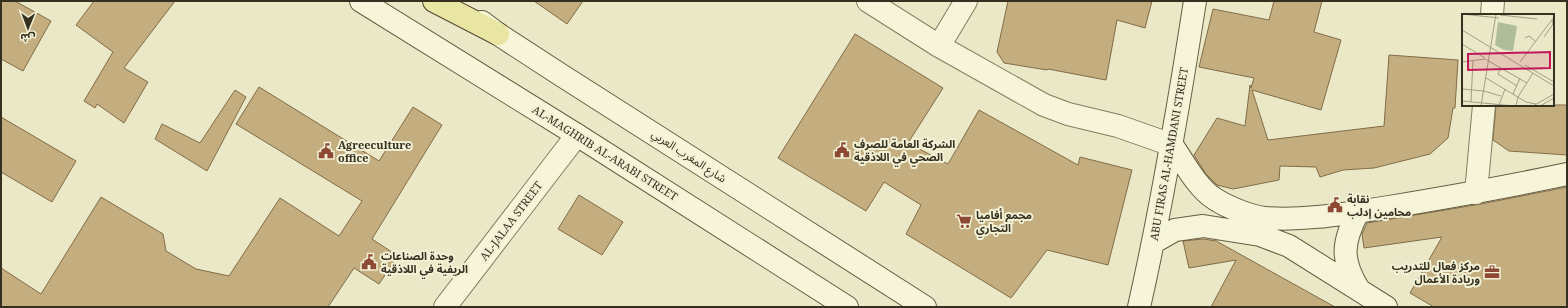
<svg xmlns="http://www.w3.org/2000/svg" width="1568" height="308" viewBox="0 0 1568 308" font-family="'Noto Serif','Noto Sans Arabic',serif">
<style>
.building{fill:#c4ae80;stroke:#816c46}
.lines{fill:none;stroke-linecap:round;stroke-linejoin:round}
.street-casing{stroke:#847c5e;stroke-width:24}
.secondary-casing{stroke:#665d41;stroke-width:24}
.primary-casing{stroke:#524932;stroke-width:24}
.street{stroke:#f6f4d9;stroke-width:22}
.secondary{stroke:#f6f4d9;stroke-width:22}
.primary{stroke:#e9e5a2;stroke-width:22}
.labels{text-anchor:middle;stroke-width:4;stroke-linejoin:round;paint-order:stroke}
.poi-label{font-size:11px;font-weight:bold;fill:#353020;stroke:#f2f1d5;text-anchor:start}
.street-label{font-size:11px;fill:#353020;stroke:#f2f1d5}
.inset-road{fill:none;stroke:#a29e84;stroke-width:1}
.view{fill:#c2185b;fill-opacity:0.15;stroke:#c2185b;stroke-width:2}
.inset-edge{fill:none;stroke:#353020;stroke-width:2}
</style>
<rect width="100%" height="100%" fill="#eae8c7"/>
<!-- building -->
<path class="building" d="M1,1H15L51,21L23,71L1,59Z
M94,1H175L124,68L148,82L124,123L97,104L95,108L84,101L113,52L76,25Z
M534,1H583L567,24Z
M1008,1H1152L1145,28L1117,20L1106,80L1048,69L1047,70L1004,63L997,52Z
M1274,1H1322L1314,32L1341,40L1321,110L1252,90L1268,140L1384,126L1389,55L1458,60L1455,108H1453L1448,138L1430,154L1374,168L1343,170L1320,177L1316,167L1280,166L1279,180L1233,189L1217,185L1206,174L1194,155L1217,118L1245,126L1250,85L1251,88L1254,78L1199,67L1213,9L1269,20Z
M855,34L943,88L908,143L948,164L979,110L1078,165L1080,157L1132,170L1108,265L1047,250L1011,298L906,234L921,205L884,182L866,211L778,158Z
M259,87L379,161L413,107L442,125L372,239L398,256L379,284L354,268L328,307H1V268L41,294L101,197L163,234L166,251L196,269L229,276L280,198L339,236L362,201L236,124Z
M235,90L246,97L207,171L155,139L162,124L200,143Z
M1496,105H1567V155L1509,151L1493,140Z
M1,117L76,161L52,202L1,172Z
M1567,187V307H1434L1410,293L1442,237L1364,248L1362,234L1367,223L1481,204Z
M579,195L623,222L602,255L558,229Z
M1203,239L1217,241L1218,242L1335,307H1211L1236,260L1189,268L1183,241Z"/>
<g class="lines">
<!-- street casing -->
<g class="street-casing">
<path id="street" d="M868,1L939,46L1044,105L1068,114L1118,126L1172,145
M1492,15L1493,1
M939,46L966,1
M1476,193L1484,105
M445,307L577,135"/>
</g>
<!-- secondary casing -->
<g class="secondary-casing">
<path id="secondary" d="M361,1L577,135L847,307
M482,22L498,34L561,75L925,307
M1172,145C1184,162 1197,188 1215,199C1227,207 1252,217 1265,218C1307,221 1348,213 1389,207C1449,197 1507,187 1567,174
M1358,212C1343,241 1340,259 1358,288
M1154,242L1175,230L1203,226L1260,235L1289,246L1386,307
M1139,307C1162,206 1179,104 1195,1"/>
</g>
<!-- primary casing -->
<g class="primary-casing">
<path id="primary" d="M434,1L498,34"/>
</g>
<!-- street -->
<use href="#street" class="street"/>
<!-- secondary -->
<use href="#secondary" class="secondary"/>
<!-- primary -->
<use href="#primary" class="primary"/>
</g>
<!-- icons -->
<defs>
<g id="civic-bare" transform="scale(1.2)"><path d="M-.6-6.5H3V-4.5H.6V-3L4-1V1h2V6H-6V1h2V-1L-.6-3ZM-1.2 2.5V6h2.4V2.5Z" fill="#8d4934" stroke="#f2f1d5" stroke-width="2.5" paint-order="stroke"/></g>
<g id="supermarket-bare" transform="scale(1.2)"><path d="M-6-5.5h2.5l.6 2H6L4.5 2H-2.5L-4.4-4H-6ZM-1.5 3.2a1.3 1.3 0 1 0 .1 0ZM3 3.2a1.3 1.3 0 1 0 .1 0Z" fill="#8d4934" stroke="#f2f1d5" stroke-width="2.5" paint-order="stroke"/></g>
<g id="office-bare" transform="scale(1.2)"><path d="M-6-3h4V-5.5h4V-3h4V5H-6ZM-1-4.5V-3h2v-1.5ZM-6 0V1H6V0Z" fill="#8d4934" stroke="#f2f1d5" stroke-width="2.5" paint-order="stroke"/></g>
</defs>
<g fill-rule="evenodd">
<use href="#civic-bare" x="842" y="150"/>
<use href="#civic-bare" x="326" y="151"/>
<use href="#civic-bare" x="1335" y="205"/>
<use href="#supermarket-bare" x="964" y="221"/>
<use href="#civic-bare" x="369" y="262"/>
<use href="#office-bare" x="1492" y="272"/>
</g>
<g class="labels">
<!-- poi labels -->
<g class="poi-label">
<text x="854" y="148">الشركة العامة للصرف<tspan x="854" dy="13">الصحي في اللاذقية</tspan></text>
<text x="338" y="149">Agreeculture<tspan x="338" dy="13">office</tspan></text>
<text x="1347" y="203">نقابة<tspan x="1347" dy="13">محامين إدلب</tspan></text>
<text x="976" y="219">مجمع أفاميا<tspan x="976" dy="13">التجاري</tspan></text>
<text x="381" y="260">وحدة الصناعات<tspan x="381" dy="13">الريفية في اللاذقية</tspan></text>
<text x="1480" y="270" text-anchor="end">مركز فعال للتدريب<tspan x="1480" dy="13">وريادة الأعمال</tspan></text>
</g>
<!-- street labels -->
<g class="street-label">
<text transform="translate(605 153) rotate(32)" y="4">AL-MAGHRIB AL-ARABI STREET</text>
<text transform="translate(1169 154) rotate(-80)" y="4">ABU FIRAS AL-HAMDANI STREET</text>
<text transform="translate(689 156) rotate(33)" y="4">شارع المغرب العربي</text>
<text transform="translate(511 221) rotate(-53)" y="4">AL-JALAA STREET</text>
</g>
</g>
<!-- overview -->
<g transform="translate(1462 14)">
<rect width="92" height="92" fill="#eae8c7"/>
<path d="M36,8L55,12L51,37L42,36L33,31Z" fill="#b0bd9a"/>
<path class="inset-road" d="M0,0L37,4M38,1L75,5M0,16L92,72M82,23L91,10L90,6M63,24L67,22L73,27M0,30L23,44M0,48L23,45L65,69M58,48L92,3M63,51L92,68M39,53L36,60L55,72M24,64L64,88L74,90M0,75L22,77L39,82M51,80L58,64M0,87L52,92M9,88L11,46M37,91L43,75M19,92L34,0M54,92L56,83L71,59M71,92L92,80M78,92L92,84"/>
<path class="view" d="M88,38V54L6,56V40Z"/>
<rect width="92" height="92" class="inset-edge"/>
</g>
<!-- border -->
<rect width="1568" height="308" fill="none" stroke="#353020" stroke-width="4"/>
<!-- north arrow -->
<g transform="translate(28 28) rotate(181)" stroke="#f2f1d5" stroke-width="3" paint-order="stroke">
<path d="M0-3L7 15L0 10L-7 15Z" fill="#353020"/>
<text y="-6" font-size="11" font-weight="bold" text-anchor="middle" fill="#353020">ش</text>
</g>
</svg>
